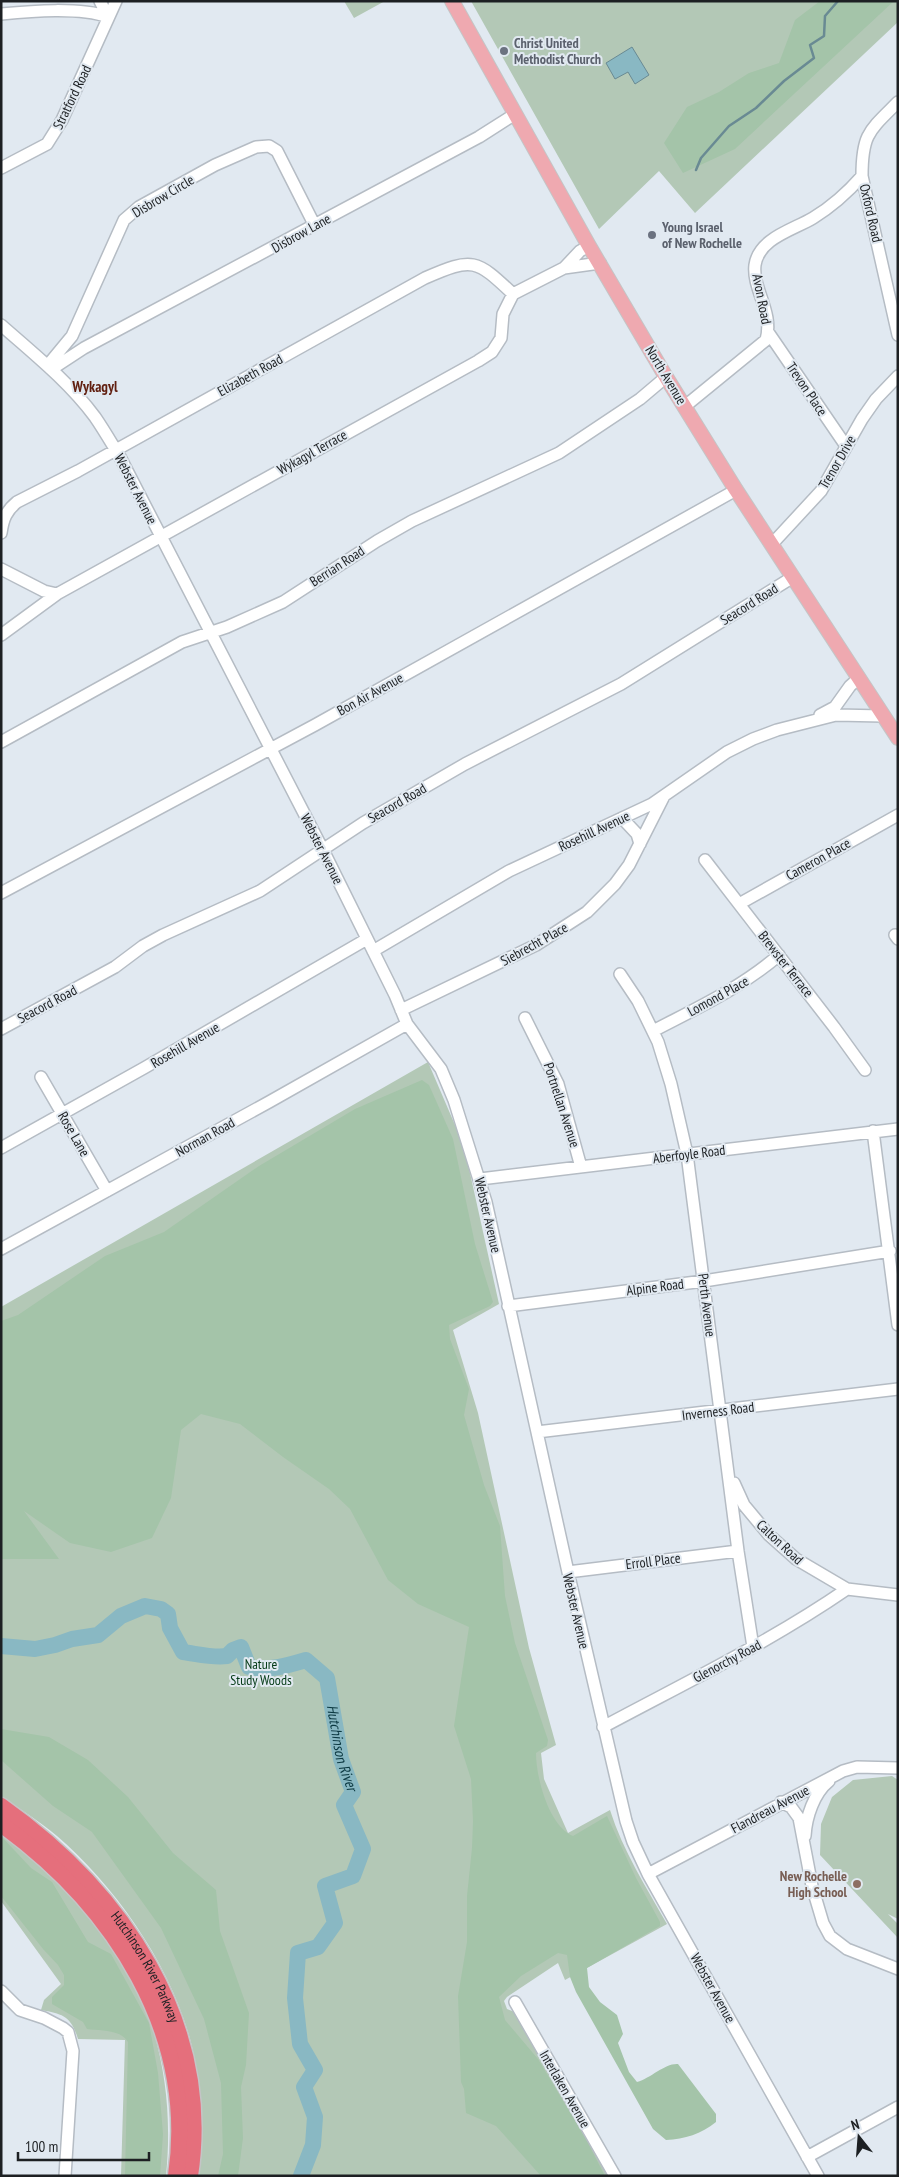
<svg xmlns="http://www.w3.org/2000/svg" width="899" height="2177" viewBox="0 0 899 2177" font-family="'PT Sans Narrow',sans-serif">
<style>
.green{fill:#b3c8b6}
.forest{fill:#a4c4a9}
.water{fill:#89b8c3;stroke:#698a93}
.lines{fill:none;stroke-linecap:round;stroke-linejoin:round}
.stream{stroke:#698a93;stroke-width:2.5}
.river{stroke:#89b8c3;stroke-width:16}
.minor-casing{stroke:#b5bcc4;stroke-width:14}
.major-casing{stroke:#c4c5c6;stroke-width:16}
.highway-casing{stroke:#c4c5c6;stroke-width:19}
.minor{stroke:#fff;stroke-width:11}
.major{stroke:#efa9b0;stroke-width:14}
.highway{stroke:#e56f7c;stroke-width:16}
.worship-dot{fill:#6b7280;stroke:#e1e9f1;stroke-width:2}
.education-dot{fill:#8d6e63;stroke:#e1e9f1;stroke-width:2}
.labels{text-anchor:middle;stroke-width:4;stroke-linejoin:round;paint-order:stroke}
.worship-label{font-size:14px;font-weight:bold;fill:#5b616d;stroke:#e1e9f1;text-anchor:start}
.street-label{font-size:14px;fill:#1d2023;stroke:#e1e9f1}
.park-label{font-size:14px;fill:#043a16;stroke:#e1e9f1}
.education-label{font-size:14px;font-weight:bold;fill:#785e54;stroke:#e1e9f1;text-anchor:end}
.neighbourhood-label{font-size:15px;font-weight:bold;fill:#611f10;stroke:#e1e9f1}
.water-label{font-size:15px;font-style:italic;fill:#0c3942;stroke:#e1e9f1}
</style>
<rect width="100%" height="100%" fill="#e1e9f1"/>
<!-- green -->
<path class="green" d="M344,1H385L354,18Z
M471,1H898V22L695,213L659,171L599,229Z
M428,1062L464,1146L499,1304L453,1330L478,1413L529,1648L556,1745L541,1753L544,1779L568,1833L610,1810C623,1851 646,1887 667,1924L565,1980L558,1963L507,1997L504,2001L507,2009L515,2012L609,2176H199C202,2139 202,2103 196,2066C182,1981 121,1891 57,1836C39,1821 20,1809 1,1796V1307Z
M892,1776L898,1780V1919L888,1914L898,1924V1938L820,1855L821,1824L832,1797L853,1780Z
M1,1833C22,1851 46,1867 66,1887C145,1965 177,2066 166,2176H121L125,2040L78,2039C71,2016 63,2014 41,2010L44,2000L61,1984L1,1901Z"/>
<!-- forest -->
<path class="forest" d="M820,1H894L735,149L683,173L664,143L687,107L719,92L749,73L779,63L795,20Z
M422,1080L429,1085L453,1139L475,1244L493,1302L490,1306L449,1325L450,1339L469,1389L464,1415L484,1485L500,1526L505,1596L515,1643L548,1740L547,1746L536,1753C536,1778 549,1826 573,1836L607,1816L636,1878L660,1922V1926L587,1968L589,1987L600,2002L617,2015L623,2034L618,2043L629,2072L637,2082C651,2078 665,2063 678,2064L716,2114V2122C701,2134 685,2139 666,2140L653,2129L576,1992L570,1977L567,1955L558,1953L521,1976L499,1997L505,2020L538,2059L586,2139L605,2176H541L496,2126L466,2113L464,2089L461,2082L458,1996L467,1942V1896L472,1848L473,1821L471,1779L454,1726L469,1627L418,1604L388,1580L350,1509L329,1489L283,1457L240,1424L201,1414L181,1430L171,1498L152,1538L111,1552L70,1543L24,1511L59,1559H1V1321L18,1315L105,1256L164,1232L259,1166L355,1109Z
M1,1729L49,1737L88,1760L128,1797L173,1853L216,1890L220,1931L249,2013L246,2065L241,2087L243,2138L238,2176H218L223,2154L221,2083L204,2019L161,1928L92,1832L53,1806L1,1760Z
M1,1836L31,1868L52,1882L88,1942L111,1954L149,2023L158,2073L163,2134L160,2176H125L128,2042C120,2029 101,2031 87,2029L83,2022L52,2004V1997L64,1985V1975L58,1965L43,1949L1,1896Z"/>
<!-- water -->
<path class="water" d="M632,47L649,75L635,84L628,72L615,79L606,63Z"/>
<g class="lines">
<!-- stream -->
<path class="stream" d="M696,170L701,158L729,126L756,108L784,81L814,58L810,45L824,36L825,16L838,1"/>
<!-- river -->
<path class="river" id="s1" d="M1,1646L35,1649L55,1645L72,1639L98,1635L121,1616L145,1606L161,1609L168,1614L170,1628L183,1652C198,1654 213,1658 227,1656L233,1650L241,1647L249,1667C269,1671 286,1666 306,1660L327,1678L341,1759L353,1792L344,1805L363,1849L353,1876L325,1886L335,1923L318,1947L298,1953L295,1998L300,2044L315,2070L304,2087L315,2117L313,2145L301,2176"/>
<!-- minor casing -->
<g class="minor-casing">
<path id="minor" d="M100,1L108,17
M1,14C32,11 80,7 108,17
M898,102C869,131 862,134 862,176L898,335
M1,168L47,144L62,120L116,1
M564,268L600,263
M1,325C34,354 69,382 95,417C104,430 112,444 120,457L323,850L395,995L407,1024L441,1069L454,1100L486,1202L568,1572L626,1821L633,1842L648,1874L818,2176
M768,332L846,446
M48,365L72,336L124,220L139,207L215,165L256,147L269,146L277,151L314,224
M52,369L84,348L479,137L515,114
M684,407L766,340C774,312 752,289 755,265C759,238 793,230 813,218C831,207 848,192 862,176
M1,533C3,519 6,511 17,502L78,471L425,278C473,257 476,259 513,294
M772,544L821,491L862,419L876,399L898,376
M1,569L44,591L57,594
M1,635L57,594L478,361L492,352L501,338L503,314L513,294L564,268L580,251L589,246
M820,715L835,707L850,686L859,678
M1,742L182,642L227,627L283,602L377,541L412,521L559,453L640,399L666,377
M622,818L637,834L640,844
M705,860L834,1027L865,1070
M1,893L315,725L736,490
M739,904L898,815
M895,935L898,939
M373,951L509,871L652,804L727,752L753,739L777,730L836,715L883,716
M620,974L638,1001L658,1042L671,1084L687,1154L738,1551L753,1647
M401,1010L536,945L587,912L615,884L629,865L664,796
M525,1018L558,1084L581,1167
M1,1029L115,967L143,946L163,935L260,891L363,823L465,764L621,684L793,577
M653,1031C697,1008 741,988 779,955
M41,1077L107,1191
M873,1131L898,1325
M1,1148L144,1068L367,939
M480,1179L898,1129
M1,1249L269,1102L407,1024
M508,1306L704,1281L890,1251
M537,1432L898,1389
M734,1483L744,1505L769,1535L796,1559L847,1589L898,1595
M568,1572L738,1551
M603,1727C685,1683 770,1642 847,1589
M781,1802L791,1807L799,1818L812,1886L823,1923L830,1936L847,1949L898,1969
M805,1836C806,1817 814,1793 829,1781
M648,1874L843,1771L857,1767L898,1768
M1,1991L20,2010L44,2018L63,2028L68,2032L73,2051L65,2176
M515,2002L615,2176
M807,2157L898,2107"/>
</g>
<!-- major casing -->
<g class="major-casing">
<path id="major" d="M452,1L589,246L666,377L736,490L898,738"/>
</g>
<!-- highway casing -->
<g class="highway-casing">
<g id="highway">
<path id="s2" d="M1,1806C121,1891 213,2023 190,2176"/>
<path d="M1,1824C113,1905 197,2032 176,2176"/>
</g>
</g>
<!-- minor -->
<use href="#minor" class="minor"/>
<!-- major -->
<use href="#major" class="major"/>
<!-- highway -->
<use href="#highway" class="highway"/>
</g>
<!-- markers -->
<g class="worship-dot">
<circle cx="504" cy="51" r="5"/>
<circle cx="652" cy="235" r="5"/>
</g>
<circle class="education-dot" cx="857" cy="1884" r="5"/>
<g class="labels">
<!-- worship labels -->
<g class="worship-label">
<text x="514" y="48">Christ United<tspan x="514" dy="16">Methodist Church</tspan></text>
<text x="662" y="232">Young Israel<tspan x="662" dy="16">of New Rochelle</tspan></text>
</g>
<!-- street labels -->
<g class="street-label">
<text transform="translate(72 97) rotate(-64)" y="5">Stratford Road</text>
<text transform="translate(163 196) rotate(-31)" y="5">Disbrow Circle</text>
<text transform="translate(871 213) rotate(77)" y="5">Oxford Road</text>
<text transform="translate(301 233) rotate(-29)" y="5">Disbrow Lane</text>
<text transform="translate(762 299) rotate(79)" y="5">Avon Road</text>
<text transform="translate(250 375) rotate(-29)" y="5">Elizabeth Road</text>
<text transform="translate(666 375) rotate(59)" y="5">North Avenue</text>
<text transform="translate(807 389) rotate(56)" y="5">Trevon Place</text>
<text transform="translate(312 452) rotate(-29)" y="5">Wykagyl Terrace</text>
<text transform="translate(837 462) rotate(-60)" y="5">Trenor Drive</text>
<text transform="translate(136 489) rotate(63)" y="5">Webster Avenue</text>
<text transform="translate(337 566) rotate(-33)" y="5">Berrian Road</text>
<text transform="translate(749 604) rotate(-32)" y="5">Seacord Road</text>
<text transform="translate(370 694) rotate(-29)" y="5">Bon Air Avenue</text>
<text transform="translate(397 803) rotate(-30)" y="5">Seacord Road</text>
<text transform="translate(594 831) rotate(-25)" y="5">Rosehill Avenue</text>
<text transform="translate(322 849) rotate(63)" y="5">Webster Avenue</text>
<text transform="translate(818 859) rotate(-29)" y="5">Cameron Place</text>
<text transform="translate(534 944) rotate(-29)" y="5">Siebrecht Place</text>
<text transform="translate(786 964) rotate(52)" y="5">Brewster Terrace</text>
<text transform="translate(718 996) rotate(-29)" y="5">Lomond Place</text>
<text transform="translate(47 1004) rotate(-28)" y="5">Seacord Road</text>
<text transform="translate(185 1045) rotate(-30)" y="5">Rosehill Avenue</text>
<text transform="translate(562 1105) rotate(72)" y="5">Portnellan Avenue</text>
<text transform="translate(74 1134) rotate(60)" y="5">Rose Lane</text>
<text transform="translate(205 1137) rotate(-29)" y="5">Norman Road</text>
<text transform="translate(689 1154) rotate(-7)" y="5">Aberfoyle Road</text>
<text transform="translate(488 1215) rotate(77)" y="5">Webster Avenue</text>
<text transform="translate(655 1287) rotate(-7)" y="5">Alpine Road</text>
<text transform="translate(707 1305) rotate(83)" y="5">Perth Avenue</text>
<text transform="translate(718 1411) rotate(-7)" y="5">Inverness Road</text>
<text transform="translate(780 1542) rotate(43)" y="5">Calton Road</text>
<text transform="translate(653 1561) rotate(-7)" y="5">Erroll Place</text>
<text transform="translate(576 1611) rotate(77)" y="5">Webster Avenue</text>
<text transform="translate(727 1661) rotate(-28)" y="5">Glenorchy Road</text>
<text transform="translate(770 1809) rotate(-28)" y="5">Flandreau Avenue</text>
<text dy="5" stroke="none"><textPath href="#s2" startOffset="219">Hutchinson River Parkway</textPath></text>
<text transform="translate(713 1988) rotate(61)" y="5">Webster Avenue</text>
<text transform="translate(565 2089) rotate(60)" y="5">Interlaken Avenue</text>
</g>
<!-- park labels -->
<g class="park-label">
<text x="261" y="1669">Nature<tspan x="261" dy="16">Study Woods</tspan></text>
</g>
<!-- education labels -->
<g class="education-label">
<text x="847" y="1881">New Rochelle<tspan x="847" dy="16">High School</tspan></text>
</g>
<!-- neighbourhood labels -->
<g class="neighbourhood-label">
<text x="95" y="392">Wykagyl</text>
</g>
<!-- water labels -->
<g class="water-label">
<text dy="5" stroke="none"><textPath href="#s1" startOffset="461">Hutchinson River</textPath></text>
</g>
</g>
<!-- border -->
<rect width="899" height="2177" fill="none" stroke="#1d2023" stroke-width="5"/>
<!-- north arrow -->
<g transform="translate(859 2137) rotate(343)" stroke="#e1e9f1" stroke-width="4" paint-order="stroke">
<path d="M0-4L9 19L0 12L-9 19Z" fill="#1d2023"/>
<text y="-8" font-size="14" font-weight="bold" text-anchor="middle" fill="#1d2023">N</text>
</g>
<!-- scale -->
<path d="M18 2152v8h131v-8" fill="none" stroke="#1d2023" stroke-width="2.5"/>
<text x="25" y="2152" font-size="15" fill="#1d2023" stroke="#e1e9f1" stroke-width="4" paint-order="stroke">100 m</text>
</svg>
